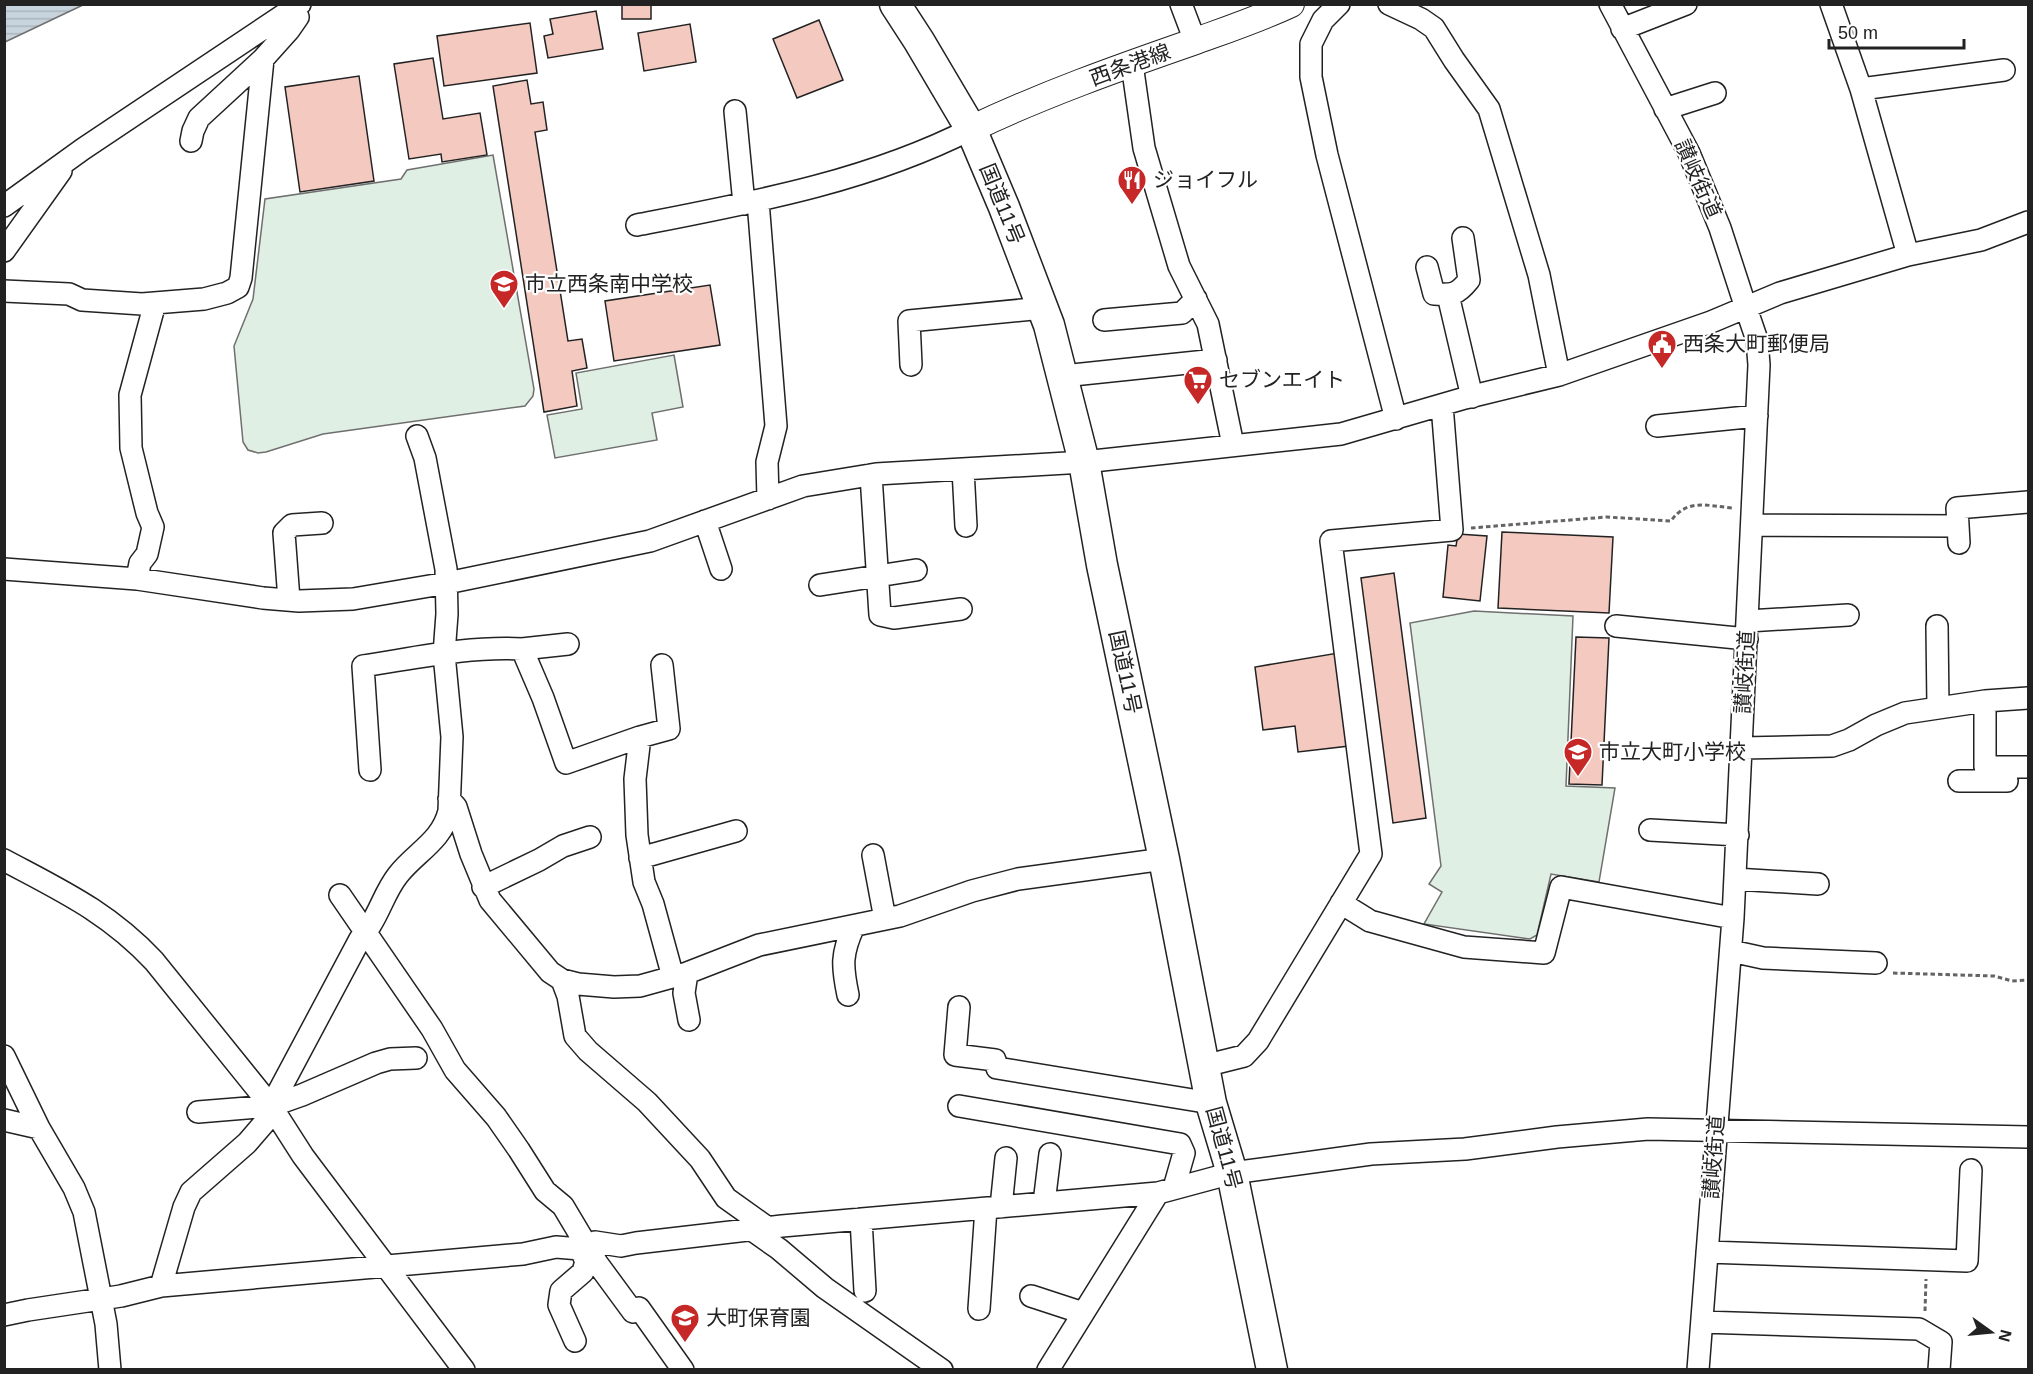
<svg xmlns="http://www.w3.org/2000/svg" width="2033" height="1374" viewBox="0 0 2033 1374" font-family="Arial,'Noto Sans JP',sans-serif">
<style>
.green{fill:#e0efe3;stroke:#6f6f6f;stroke-width:1.5}
.water{fill:url(#water-rules);stroke:#6f6f6f;stroke-width:1.5}
.building{fill:#f3c9c0;stroke:#222;stroke-width:1.5}
.lines{fill:none;stroke-linecap:round;stroke-linejoin:round}
.minor-casing{stroke:#222;stroke-width:24}
.major-casing{stroke:#222;stroke-width:28}
.highway-casing{stroke:#222;stroke-width:33}
.path{stroke:#646464;stroke-width:3;stroke-dasharray:4.5 3;stroke-linecap:butt}
.minor{stroke:#fff;stroke-width:21}
.major{stroke:#fff;stroke-width:26}
.highway{stroke:#fff;stroke-width:30}
.labels{text-anchor:middle;stroke-width:4.5;stroke-linejoin:round;paint-order:stroke}
.street-label{font-size:21px;fill:#222;stroke:#fff}
.poi-label{font-size:21px;fill:#222;stroke:#fff;text-anchor:start}
</style>
<defs>
<pattern id="water-rules" width="6" height="5" patternUnits="userSpaceOnUse" patternTransform="scale(1.5)"><rect width="6" height="5" fill="#c7d3dd"/><path d="M0 2.5h6" fill="none" stroke="#abb5bd"/></pattern>
</defs>
<rect width="100%" height="100%" fill="#fff"/>
<!-- green -->
<path class="green" d="M493,155L534,389L533,396L525,406L323,434L266,452L258,453L248,450L243,442L234,346L253,299L265,199L401,179L407,170Z
M674,355L683,407L652,413L657,440L555,458L547,415L582,409L576,373Z
M1474,611L1573,616L1566,786L1615,788L1599,882L1551,874L1537,935L1530,939L1424,924L1442,892L1429,884L1441,866L1410,623Z"/>
<!-- water -->
<path class="water" d="M5,4H83V5L5,42Z"/>
<!-- building -->
<path class="building" d="M611,4H651V19H622V5Z
M596,11L603,49L548,58L544,36L553,34L550,19Z
M819,20L843,80L797,98L773,39Z
M530,23L537,73L444,86L437,36Z
M690,24L696,62L644,71L638,33Z
M433,58L443,119L480,113L487,155L442,162L441,154L409,159L394,64Z
M359,76L374,181L300,192L285,87Z
M527,80L531,104L543,102L547,130L535,132L568,341L582,339L587,368L572,371L577,406L544,412L493,86Z
M710,285L720,345L614,361L605,301Z
M1502,532L1613,537L1609,613L1498,608Z
M1458,534L1487,536L1480,601L1443,597L1448,545L1456,546Z
M1394,573L1426,818L1393,823L1361,578Z
M1576,637L1609,638L1602,785L1569,784Z
M1338,653L1349,746L1298,752L1295,726L1263,730L1255,667Z"/>
<g class="lines">
<!-- minor casing -->
<g class="minor-casing">
<path id="minor" d="M1181,4L1195,41
M1339,4L1323,20L1311,44V77L1327,155L1396,419
M1389,4L1421,19L1434,28L1454,60L1489,109L1539,275L1559,375
M1610,4L1689,153L1720,228L1746,308L1757,340L1759,365L1733,918L1698,1370
M1831,4L1861,89L1908,255
M1622,29L1686,4
M1132,64L1144,148L1179,266L1208,324L1233,445
M1861,89L2004,70
M1665,109L1715,93
M735,111L744,204
M191,141L193,131L199,118L263,59L289,30L298,17L294,8
M758,201L776,426L767,462L768,499
M4,206L83,149L300,4
M637,225C750,203 867,182 971,129
M4,251L61,171
M1427,267L1434,294C1453,295 1457,295 1469,280L1463,238
M4,291L69,294L82,300L142,304L204,299L227,293L238,287L241,278L263,59
M1448,295L1472,397
M1104,320L1182,313L1196,299
M911,365L909,321L1043,308
M1063,376L1216,360
M1657,426L1757,416
M963,469L966,526
M871,475L880,615L894,618L961,609
M705,521L721,569
M1752,525L1958,526
M1959,543L1957,508L2028,502
M4,569L137,579L263,598L299,601L353,599L447,583L650,541L803,486L876,474L1084,462L1341,434L1465,398L1559,375L1711,322L1780,293L1908,255L1981,240L2028,222
M137,579L140,563L147,554L153,527L147,513L131,448L130,395L155,303
M820,585L916,570
M289,600L284,533L292,525L322,523
M1748,621L1848,615
M1616,626L1747,639
M1937,626L1938,708
M522,649L568,644
M662,665L669,729L640,737L635,779L637,835L644,882L653,904L673,977
M1985,701V767H2028
M1741,748L1832,746L1849,740L1876,725L1905,713L1985,701L2028,698
M370,770L363,666C416,658 468,646 522,649L543,698L566,763L640,737
M1959,781H2007
M449,799L456,807L471,854L490,900L550,972L562,980L568,996L575,1036L588,1051L647,1102L700,1159L726,1198L768,1228
M1650,830L1738,835
M873,855L885,919
M640,858L736,831
M4,860C62,891 108,912 154,961L271,1106L303,1156L464,1370
M1735,879L1818,884
M483,887L539,860L563,846L590,837
M340,895L432,1029L455,1070L496,1117L519,1150L545,1191L563,1206L597,1263L633,1312L639,1308L683,1370
M1341,903L1370,921L1464,947L1544,953L1561,887L1733,918
M1731,951L1763,958L1876,963
M687,973L684,993L689,1020
M562,980L578,984L614,987L640,986L687,973L759,945L900,916L972,891L1018,879L1164,859
M848,995C842,966 841,954 854,926
M959,1007L955,1055L995,1060L997,1068L1211,1103
M4,1056L39,1128L74,1188L84,1212L106,1324L110,1370
M1204,1066L1244,1056L1258,1041L1371,854L1331,541L1452,530L1442,405
M959,1106L1180,1144L1184,1153L1174,1188
M198,1112L271,1106L302,1095L376,1063L390,1059L416,1058
M4,1120L39,1128
M1044,1203L1050,1154
M1001,1207L1006,1158
M861,1219L865,1291
M752,1230L779,1249L825,1288L942,1370
M1707,1252L1967,1261L1971,1170
M161,1286L523,1254L556,1247L580,1249L595,1242L621,1246L636,1243L782,1226L1158,1193L1232,1173L1371,1154L1465,1149L1557,1137L1648,1129L2028,1137
M1031,1296L1083,1313
M979,1309L986,1208
M4,1315L28,1310L121,1296L161,1286L184,1207L191,1192L247,1143L266,1121L271,1106L360,939C364,934 368,929 371,924C381,908 386,890 398,875C416,852 442,841 449,811L452,737L444,654L447,614L446,569L425,458L417,436
M1702,1322L1919,1329L1941,1342L1939,1370
M575,1341L559,1305L561,1291L583,1272L586,1261L580,1249
M1048,1370L1158,1193"/>
</g>
<!-- major casing -->
<g class="major-casing">
<path id="major" d="M971,129C1042,95 1118,68 1193,42C1226,30 1259,19 1291,4"/>
</g>
<!-- highway casing -->
<g class="highway-casing">
<path id="highway" d="M895,4L919,41L971,129L1004,207L1049,325L1084,462L1102,565L1164,859L1211,1103L1232,1173L1272,1370"/>
</g>
<!-- path -->
<path class="path" d="M1471,528L1607,517L1671,521C1687,498 1708,506 1733,508
M1893,973L1994,976L2012,981L2028,980
M1925,1311L1926,1279"/>
<!-- minor -->
<use href="#minor" class="minor"/>
<!-- major -->
<use href="#major" class="major"/>
<!-- highway -->
<use href="#highway" class="highway"/>
</g>
<!-- icons -->
<defs>
<g id="restaurant-pin" transform="scale(1.5)"><path d="M0 17L-7.5 6A9.5 9.5 0 1 1 7.5 6Z" fill="#c62828" stroke="#fff"/><path d="M-5-6h1v4h1v-4h1v4h1v-4h1v5L-1.5 .5V6h-2V.5L-5-1ZM5-6V6H3V1.5H1.5Q1.5-4 5-6Z" fill="#fff"/></g>
<g id="school-pin" transform="scale(1.5)"><path d="M0 17L-7.5 6A9.5 9.5 0 1 1 7.5 6Z" fill="#c62828" stroke="#fff"/><path d="M0-5L7-2L0 1L-7-2ZM-4 1L0 2.5L4 1V4Q0 6-4 4Z" fill="#fff"/></g>
<g id="civic-pin" transform="scale(1.5)"><path d="M0 17L-7.5 6A9.5 9.5 0 1 1 7.5 6Z" fill="#c62828" stroke="#fff"/><path d="M-.6-6.5H3V-4.5H.6V-3L4-1V1h2V6H-6V1h2V-1L-.6-3ZM-1.2 2.5V6h2.4V2.5Z" fill="#fff"/></g>
<g id="supermarket-pin" transform="scale(1.5)"><path d="M0 17L-7.5 6A9.5 9.5 0 1 1 7.5 6Z" fill="#c62828" stroke="#fff"/><path d="M-6-5.5h2.5l.6 2H6L4.5 2H-2.5L-4.4-4H-6ZM-1.5 3.2a1.3 1.3 0 1 0 .1 0ZM3 3.2a1.3 1.3 0 1 0 .1 0Z" fill="#fff"/></g>
</defs>
<g fill-rule="evenodd">
<use href="#restaurant-pin" x="1132" y="180"/>
<use href="#school-pin" x="504" y="284"/>
<use href="#civic-pin" x="1662" y="344"/>
<use href="#supermarket-pin" x="1198" y="380"/>
<use href="#school-pin" x="1578" y="752"/>
<use href="#school-pin" x="685" y="1318"/>
</g>
<g class="labels">
<!-- street labels -->
<g class="street-label">
<text transform="translate(1130 65) rotate(-20)" y="7">西条港線</text>
<text transform="translate(1698 179) rotate(66)" y="7">讃岐街道</text>
<text transform="translate(1002 204) rotate(68)" y="7">国道11号</text>
<text transform="translate(1125 672) rotate(78)" y="7">国道11号</text>
<text transform="translate(1745 672) rotate(-87)" y="7">讃岐街道</text>
<text transform="translate(1224 1148) rotate(75)" y="7">国道11号</text>
<text transform="translate(1714 1157) rotate(-86)" y="7">讃岐街道</text>
</g>
<!-- poi labels -->
<g class="poi-label">
<text x="1153" y="187">ジョイフル</text>
<text x="525" y="291">市立西条南中学校</text>
<text x="1683" y="351">西条大町郵便局</text>
<text x="1219" y="387">セブンエイト</text>
<text x="1599" y="759">市立大町小学校</text>
<text x="706" y="1325">大町保育園</text>
</g>
</g>
<!-- border -->
<rect width="2033" height="1374" fill="none" stroke="#222222" stroke-width="12"/>
<!-- north arrow -->
<g transform="translate(1991 1332) rotate(105)" stroke="#ffffff" stroke-width="4.5" paint-order="stroke">
<path d="M0-4.5L10 22L0 15L-10 22Z" fill="#222222"/>
<text y="-9" font-size="16" font-weight="bold" text-anchor="middle" fill="#222222">N</text>
</g>
<!-- scale -->
<path d="M1829 39v9h135v-9" fill="none" stroke="#222222" stroke-width="3"/>
<text x="1838" y="39" font-size="18" fill="#222222" stroke="#ffffff" stroke-width="4.5" paint-order="stroke">50 m</text>
</svg>
